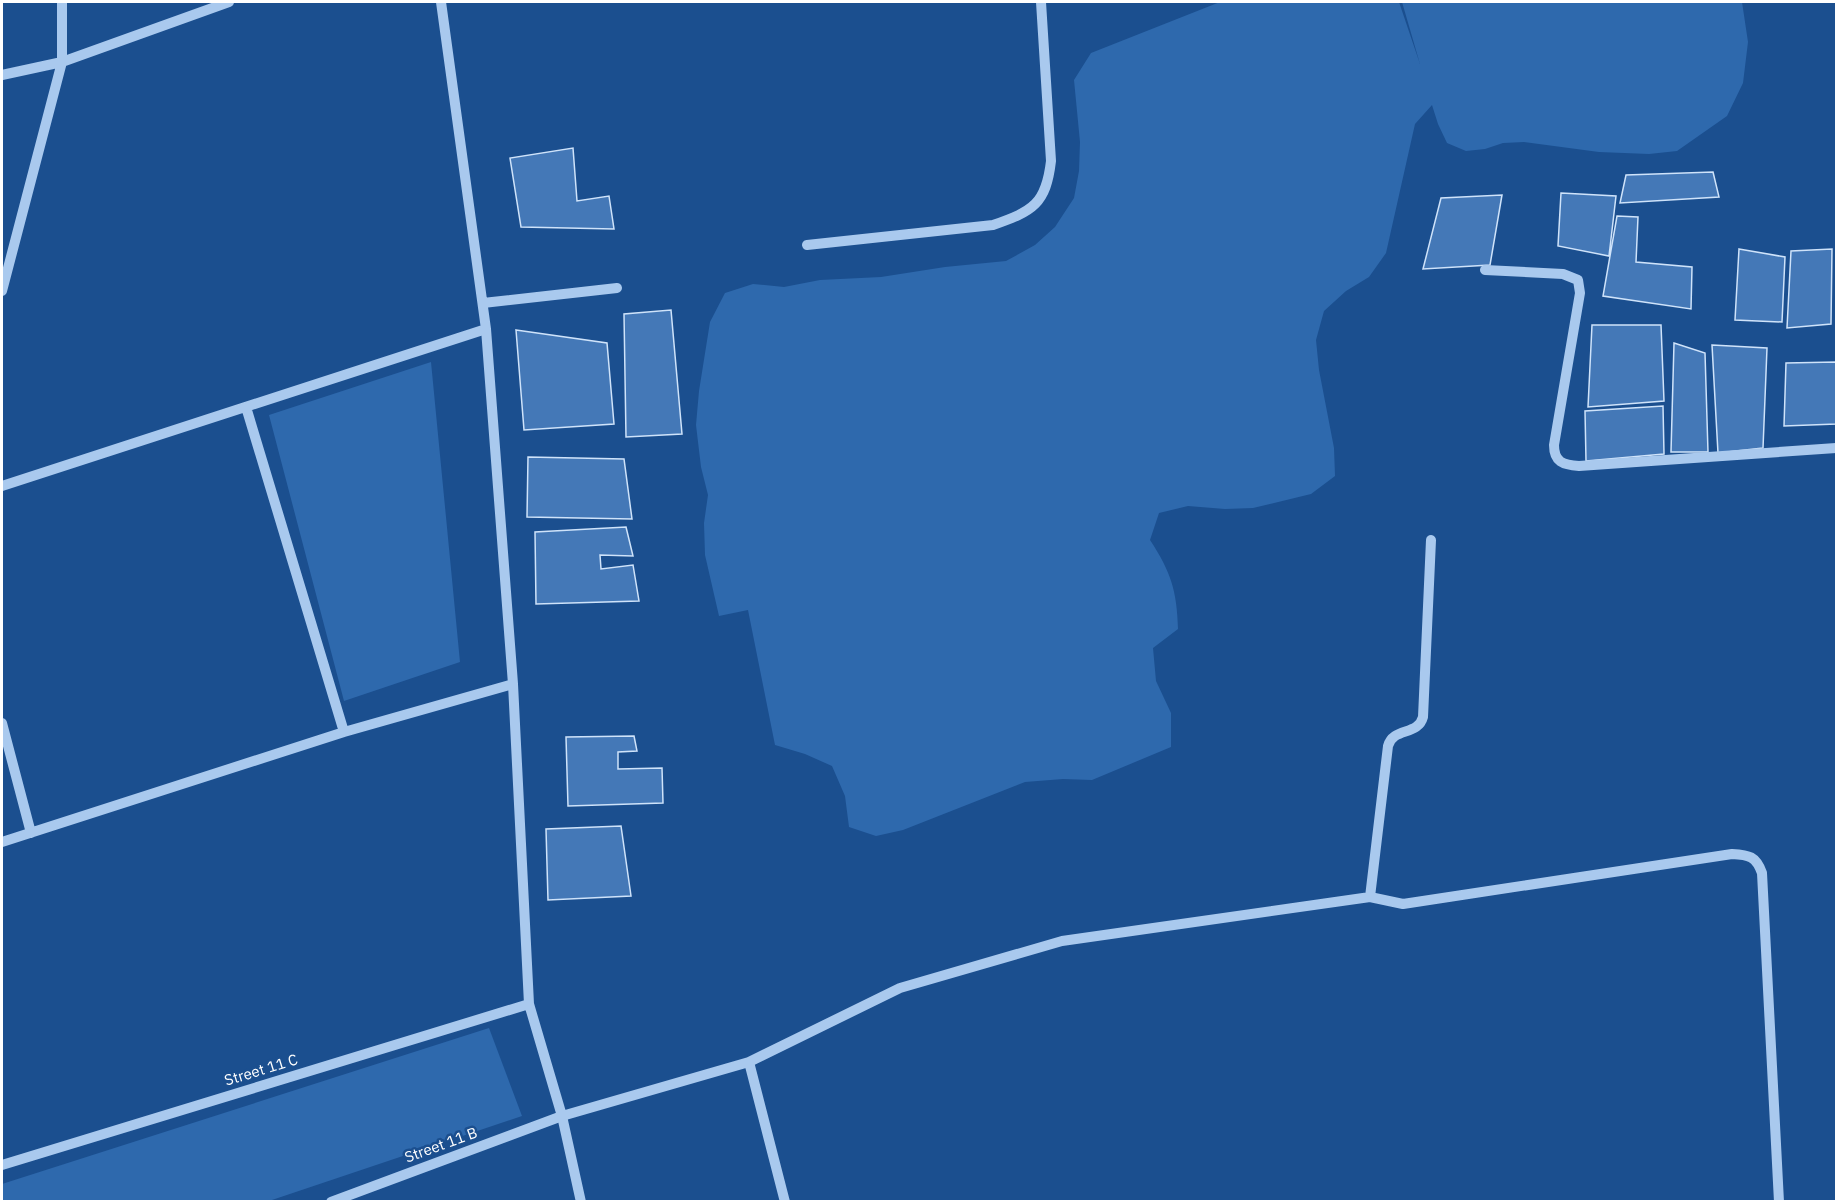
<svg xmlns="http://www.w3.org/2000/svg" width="1838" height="1203" viewBox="0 0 1838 1203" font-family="'IBM Plex Sans',sans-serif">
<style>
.green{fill:#2e69ad}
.building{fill:#4478b7;stroke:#cfe3fa;stroke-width:1.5}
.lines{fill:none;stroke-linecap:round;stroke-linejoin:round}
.minor{stroke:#a9c9ee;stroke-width:10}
.labels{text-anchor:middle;stroke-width:5;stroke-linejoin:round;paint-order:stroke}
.street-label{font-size:15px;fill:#fff;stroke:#1b4f8f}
</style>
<rect width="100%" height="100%" fill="#1b4f8f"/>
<!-- green -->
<path class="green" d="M1220,2H1399L1420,64L1402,2H1742L1748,42L1743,83L1727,116L1677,151L1649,154L1599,152L1524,142L1503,143L1485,149L1466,151L1447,143L1438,124L1432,105L1415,124L1386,253L1369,277L1346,291L1324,311L1316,340L1319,370L1334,448L1335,476L1311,494L1253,508L1225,509L1188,506L1159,513L1150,540C1171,572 1177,591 1178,629L1153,648L1156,681L1171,713V747L1092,780L1063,779L1025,782L903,830L876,836L849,827L845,796L832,766L805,754L775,745L748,610L719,616L705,555L704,523L708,495L701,467L696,425L699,391L710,322L725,293L753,284L784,287L820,280L881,277L945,267L1006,261L1035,245L1055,227L1074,198L1079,171L1080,142L1074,80L1091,53Z
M431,362L460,662L344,701L269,415Z
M489,1028L522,1116L269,1201H2V1184Z"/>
<!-- building -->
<path class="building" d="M573,148L577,201L609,196L614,229L521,227L510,158Z
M1713,172L1719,197L1620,203L1626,175Z
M1561,193L1616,196L1609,256L1558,246Z
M1502,195L1490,265L1423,269L1441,198Z
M1617,216L1638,217L1636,262L1692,267L1691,309L1603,296Z
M1739,249L1785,257L1782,322L1735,320Z
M1832,249L1831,324L1787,328L1791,251Z
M671,310L682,434L626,437L624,314Z
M1592,325H1661L1664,401L1588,407Z
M516,330L607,343L614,424L524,430Z
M1674,343L1705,353L1708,452H1671Z
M1712,345L1767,348L1763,448L1718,453Z
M1836,362V424L1784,426L1786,363Z
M1663,406L1664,454L1586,461L1585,411Z
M528,457L624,459L632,519L527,517Z
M626,527L633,556L600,555L601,569L633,565L639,601L536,604L535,532Z
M634,736L637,751L618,752V769L662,768L663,803L568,806L566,737Z
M621,826L631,896L548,900L546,829Z"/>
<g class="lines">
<!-- minor -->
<path class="minor" d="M441,2L486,329L513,684L529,1004L562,1116L581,1202
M2,75L62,62L229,2
M807,245L993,225C1033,211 1046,204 1051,161L1041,2
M1485,270L1563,274L1578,280L1580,293L1554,445C1554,462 1563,465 1579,466L1836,448
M2,291L62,62V2
M483,303L617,288
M246,407L344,732
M2,486L486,329
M2,723L31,833
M2,842L344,732L513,684
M1370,897L1388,746C1393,727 1418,736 1423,717L1431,540
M749,1062L785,1202
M2,1165L529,1004
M331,1202L562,1116L749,1062L900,988L1062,941L1370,897L1403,904L1732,854C1749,855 1756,856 1762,873L1779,1202"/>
</g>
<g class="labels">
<!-- street labels -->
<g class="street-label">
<text transform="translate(261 1070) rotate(-17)" y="5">Street 11 C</text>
<text transform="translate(441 1145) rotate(-20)" y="5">Street 11 B</text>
</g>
</g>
<!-- border -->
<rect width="1838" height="1203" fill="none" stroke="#ffffff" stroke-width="6"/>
</svg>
